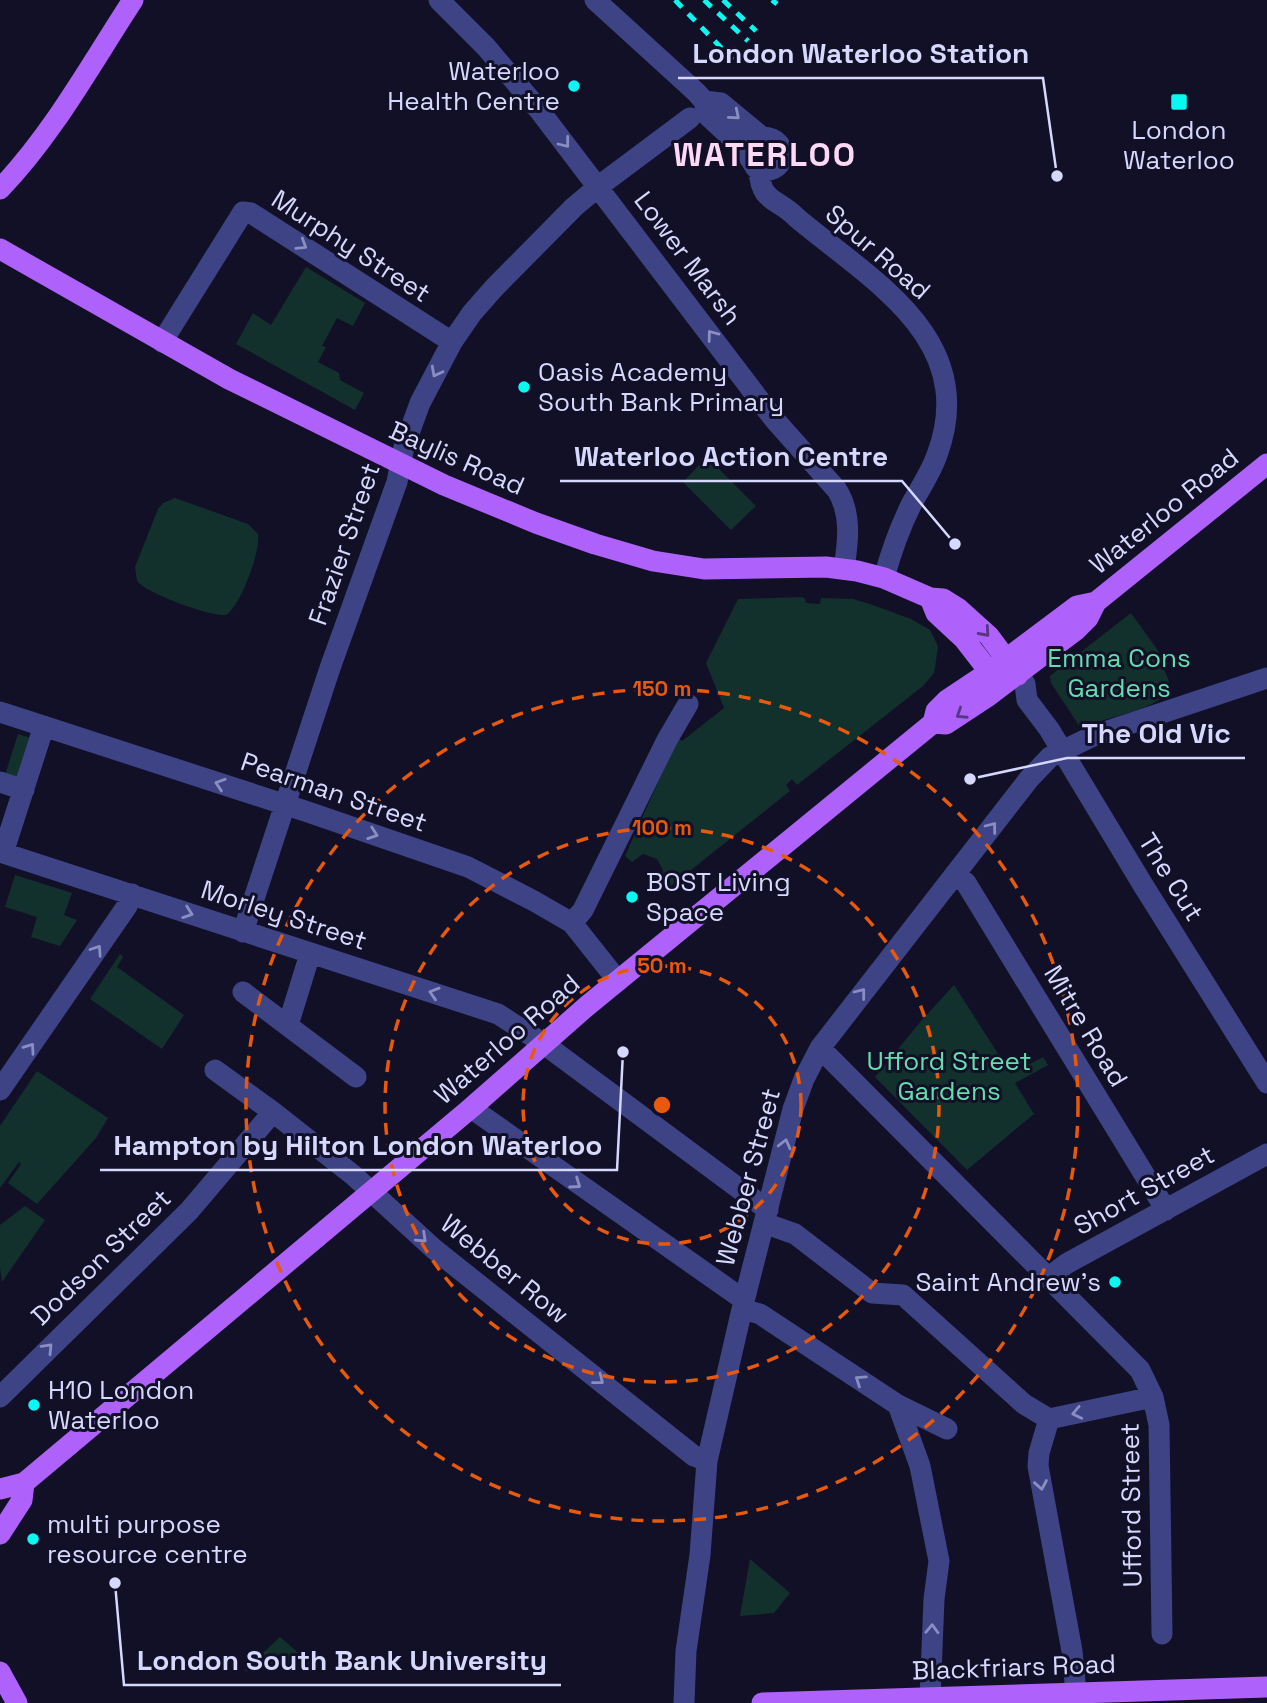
<svg xmlns="http://www.w3.org/2000/svg" width="1267" height="1703" viewBox="0 0 1267 1703" font-family="'Space Grotesk',sans-serif">
<style>
.green{fill:#13312c}
.lines{fill:none;stroke-linecap:round;stroke-linejoin:round}
.minor{stroke:#3d4385;stroke-width:21}
.major{stroke:#ae62fb;stroke-width:21}
.rail{stroke:#09f8f1;stroke-width:5;stroke-dasharray:10 9;stroke-linecap:butt}
.oneway{stroke:#8a8ec2}
.oneway2{stroke:#583586}
.ring{fill:none;stroke:#e8590c;stroke-width:3.5;stroke-dasharray:12 9}
.poi-dot{fill:#09f8f1;stroke:#111027;stroke-width:2.5}
.labels{text-anchor:middle;stroke-width:6;stroke-linejoin:round;paint-order:stroke}
.poi-label{font-size:26px;fill:#d7d8fe;stroke:#111027;text-anchor:start}
.street-label{font-size:26px;fill:#d7d8fe;stroke:#111027}
.park-label{font-size:26px;fill:#64ddaf;stroke:#111027}
.district-label{font-size:33px;font-weight:bold;letter-spacing:2px;fill:#fed9f5;stroke:#111027}
.centre{fill:#e8590c;stroke:#111027;stroke-width:3.5}
.ring-label{font-size:21px;text-anchor:middle;font-weight:bold;fill:#e8590c;stroke:#111027;stroke-width:6;stroke-linejoin:round;paint-order:stroke}
.leader{fill:none;stroke:#d7d8fe;stroke-width:2.5}
.callout-dot{fill:#d7d8fe;stroke:#111027;stroke-width:2.5}
.callout-label{font-size:28px;text-anchor:middle;font-weight:bold;fill:#d7d8fe;stroke:#111027;stroke-width:6;stroke-linejoin:round;paint-order:stroke}
</style>
<rect width="100%" height="100%" fill="#111027"/>
<!-- green -->
<path class="green" d="M306,267L365,303L353,326L337,318L322,346L326,347L318,362L339,373L340,380L364,393L355,410L236,344L253,313L271,325Z
M707,457L756,506L731,530L683,482Z
M175,498L248,524L258,534C261,550 241,606 226,615C211,617 146,593 137,581L135,567L158,509L163,503Z
M802,597L805,599L806,603L820,604L821,598L853,599L870,604L911,619L930,630L938,646L936,661L934,673L923,686L797,785L792,779L786,785L790,791L666,890L658,884L663,870L657,859L643,854L632,862L625,856L678,738L682,741L724,708L706,663L738,599Z
M1131,613L1159,652C1158,668 1173,676 1169,692C1153,710 1103,719 1080,727L1051,683L1050,676Z
M18,734L30,738L17,779L5,775Z
M15,875L72,893L64,915L77,920L60,946L31,937L37,917L5,907Z
M120,954L123,957L117,967L184,1015L162,1049L90,999Z
M954,985L1011,1074L1043,1057L1048,1065L1015,1083L1034,1114L967,1170L875,1077L921,1021Z
M37,1071L108,1118L96,1138L37,1204L8,1183L21,1164L19,1162L0,1188V1126Z
M25,1206L45,1220L2,1282L0,1268V1225Z
M750,1559L790,1593L774,1613L740,1616Z
M280,1637L316,1668L244,1671Z"/>
<g class="lines">
<!-- minor -->
<path class="minor" d="M439,0L486,47L539,110L774,419L837,490C852,514 848,542 844,569
M595,0L696,92L704,101L707,115L749,154
M704,101L721,103L762,137C794,137 785,181 756,168L749,157L752,144L762,137
M759,170C761,204 777,197 797,218C872,281 980,339 937,455C931,472 921,487 912,503C900,527 891,552 884,578
M162,342L243,212L251,213L452,342
M1018,675L1025,684L1027,700L1049,729L1143,885L1267,1083
M0,712L308,812L468,867L534,901L572,923L618,981
M0,782L24,790
M0,852L498,1014L544,1044L768,1210
M3,853L44,726
M955,874L966,883L1166,1210
M572,923L583,910L667,740L688,704
M243,932L330,668L397,482L404,447L420,403L452,342L472,313L494,288L574,207L599,186L690,118
M243,992L356,1077
M288,1025L310,954
M820,1048L1140,1370L1153,1397L1159,1425L1162,1634
M215,1070L273,1112L353,1175L434,1249L694,1456L707,1461
M0,1090L127,906L132,894
M471,1108L744,1300
M764,1223L795,1234L872,1293L903,1295L1024,1404L1049,1419
M1049,1277L1066,1264L1267,1154
M742,1309L760,1314L898,1405L920,1466L939,1561L934,1599L930,1698
M0,1397L189,1211L273,1112
M898,1405L947,1429
M1049,1419L1039,1453L1038,1466L1072,1651L1077,1703
M1049,1419L1153,1397
M684,1703L686,1651L700,1555L707,1461L742,1309L793,1109L804,1079L820,1048L1029,779L1050,757L1093,736L1267,678"/>
<!-- major -->
<path class="major" d="M0,189C53,134 91,64 133,0
M0,249L229,379L444,485L536,523L595,544L653,561L704,569L826,567L857,571L884,578L930,598L943,599L959,609L989,636L1018,675
M930,598L936,613L964,639L998,683
M933,723L946,724L987,697L1076,630L1088,618L1096,602
M0,1489L24,1483L471,1108L587,1006L933,723L936,711L947,700L989,672L1077,606L1096,602L1267,464
M0,1534L22,1500L24,1483
M0,1672L17,1703
M762,1703L1267,1687"/>
<!-- rail -->
<path class="rail" d="M675,0L733,60
M704,0L748,41
M723,0L756,31
M772,0L777,4"/>
</g>
<!-- one-way arrows -->
<defs><path id="oneway-chevron" d="M-2-3.5L2.5 0L-2 3.5" fill="none" stroke-width="1.6" stroke-linecap="round" stroke-linejoin="round" transform="scale(1.75)"/></defs>
<g class="oneway">
<use href="#oneway-chevron" transform="translate(735 115) rotate(40)"/>
<use href="#oneway-chevron" transform="translate(565 143) rotate(52)"/>
<use href="#oneway-chevron" transform="translate(302 245) rotate(32)"/>
<use href="#oneway-chevron" transform="translate(712 335) rotate(-127)"/>
<use href="#oneway-chevron" transform="translate(436 372) rotate(118)"/>
<use href="#oneway-chevron" transform="translate(220 784) rotate(-162)"/>
<use href="#oneway-chevron" transform="translate(992 827) rotate(-52)"/>
<use href="#oneway-chevron" transform="translate(373 834) rotate(19)"/>
<use href="#oneway-chevron" transform="translate(188 913) rotate(19)"/>
<use href="#oneway-chevron" transform="translate(97 950) rotate(-56)"/>
<use href="#oneway-chevron" transform="translate(434 993) rotate(-163)"/>
<use href="#oneway-chevron" transform="translate(861 993) rotate(-52)"/>
<use href="#oneway-chevron" transform="translate(30 1048) rotate(-55)"/>
<use href="#oneway-chevron" transform="translate(785 1144) rotate(-76)"/>
<use href="#oneway-chevron" transform="translate(576 1184) rotate(35)"/>
<use href="#oneway-chevron" transform="translate(422 1238) rotate(43)"/>
<use href="#oneway-chevron" transform="translate(48 1348) rotate(-46)"/>
<use href="#oneway-chevron" transform="translate(599 1380) rotate(38)"/>
<use href="#oneway-chevron" transform="translate(860 1380) rotate(-146)"/>
<use href="#oneway-chevron" transform="translate(1077 1413) rotate(168)"/>
<use href="#oneway-chevron" transform="translate(1041 1485) rotate(80)"/>
<use href="#oneway-chevron" transform="translate(932 1629) rotate(-88)"/>
</g>
<g class="oneway2">
<use href="#oneway-chevron" transform="translate(985 632) rotate(48)"/>
<use href="#oneway-chevron" transform="translate(961 714) rotate(147)"/>
</g>
<!-- distance rings -->
<g class="ring">
<circle cx="662" cy="1105" r="139"/>
<circle cx="662" cy="1105" r="277"/>
<circle cx="662" cy="1105" r="416"/>
</g>
<!-- markers -->
<g class="poi-dot">
<circle cx="574" cy="86" r="7"/>
<rect x="1170" y="93" width="18" height="18" rx="3.5"/>
<circle cx="524" cy="387" r="7"/>
<circle cx="632" cy="897" r="7"/>
<circle cx="1115" cy="1282" r="7"/>
<circle cx="34" cy="1405" r="7"/>
<circle cx="33" cy="1539" r="7"/>
</g>
<g class="labels">
<!-- poi labels -->
<g class="poi-label">
<text x="560" y="80" text-anchor="end">Waterloo<tspan x="560" dy="30">Health Centre</tspan></text>
<text x="1179" y="139" text-anchor="middle">London<tspan x="1179" dy="30">Waterloo</tspan></text>
<text x="538" y="381">Oasis Academy<tspan x="538" dy="30">South Bank Primary</tspan></text>
<text x="646" y="891">BOST Living<tspan x="646" dy="30">Space</tspan></text>
<text x="1101" y="1291" text-anchor="end">Saint Andrew's</text>
<text x="48" y="1399">H10 London<tspan x="48" dy="30">Waterloo</tspan></text>
<text x="47" y="1533">multi purpose<tspan x="47" dy="30">resource centre</tspan></text>
</g>
<!-- street labels -->
<g class="street-label">
<text transform="translate(351 246) rotate(33)" y="9">Murphy Street</text>
<text transform="translate(878 252) rotate(41)" y="9">Spur Road</text>
<text transform="translate(688 258) rotate(53)" y="9">Lower Marsh</text>
<text transform="translate(457 458) rotate(24)" y="9">Baylis Road</text>
<text transform="translate(1164 511) rotate(-39)" y="9">Waterloo Road</text>
<text transform="translate(344 544) rotate(-71)" y="9">Frazier Street</text>
<text transform="translate(334 792) rotate(19)" y="9">Pearman Street</text>
<text transform="translate(1171 877) rotate(58)" y="9">The Cut</text>
<text transform="translate(284 915) rotate(18)" y="9">Morley Street</text>
<text transform="translate(1086 1026) rotate(59)" y="9">Mitre Road</text>
<text transform="translate(507 1039) rotate(-41)" y="9">Waterloo Road</text>
<text transform="translate(748 1177) rotate(-75)" y="9">Webber Street</text>
<text transform="translate(1144 1190) rotate(-29)" y="9">Short Street</text>
<text transform="translate(101 1257) rotate(-44)" y="9">Dodson Street</text>
<text transform="translate(505 1269) rotate(39)" y="9">Webber Row</text>
<text transform="translate(1131 1505) rotate(-91)" y="9">Ufford Street</text>
<text transform="translate(1014 1667) rotate(-2)" y="9">Blackfriars Road</text>
</g>
<!-- park labels -->
<g class="park-label">
<text x="1119" y="667">Emma Cons<tspan x="1119" dy="30">Gardens</tspan></text>
<text x="949" y="1070">Ufford Street<tspan x="949" dy="30">Gardens</tspan></text>
</g>
<!-- district labels -->
<g class="district-label">
<text x="765" y="166">WATERLOO</text>
</g>
</g>
<circle cx="662" cy="1105" r="10" class="centre"/>
<g class="ring-label">
<text x="662" y="696">150 m</text>
<text x="662" y="835">100 m</text>
<text x="662" y="973">50 m</text>
</g>
<!-- callouts -->
<path class="leader" d="M1057 176L1043 78H678M955 544L902 481H560M970 779L1067 758H1245M623 1052L617 1170H100M115 1583L124 1685H561"/>
<g class="callout-dot">
<circle cx="1057" cy="176" r="7"/>
<circle cx="955" cy="544" r="7"/>
<circle cx="970" cy="779" r="7"/>
<circle cx="623" cy="1052" r="7"/>
<circle cx="115" cy="1583" r="7"/>
</g>
<g class="callout-label">
<text x="861" y="63">London Waterloo Station</text>
<text x="731" y="466">Waterloo Action Centre</text>
<text x="1156" y="743">The Old Vic</text>
<text x="358" y="1155">Hampton by Hilton London Waterloo</text>
<text x="342" y="1670">London South Bank University</text>
</g>
</svg>
